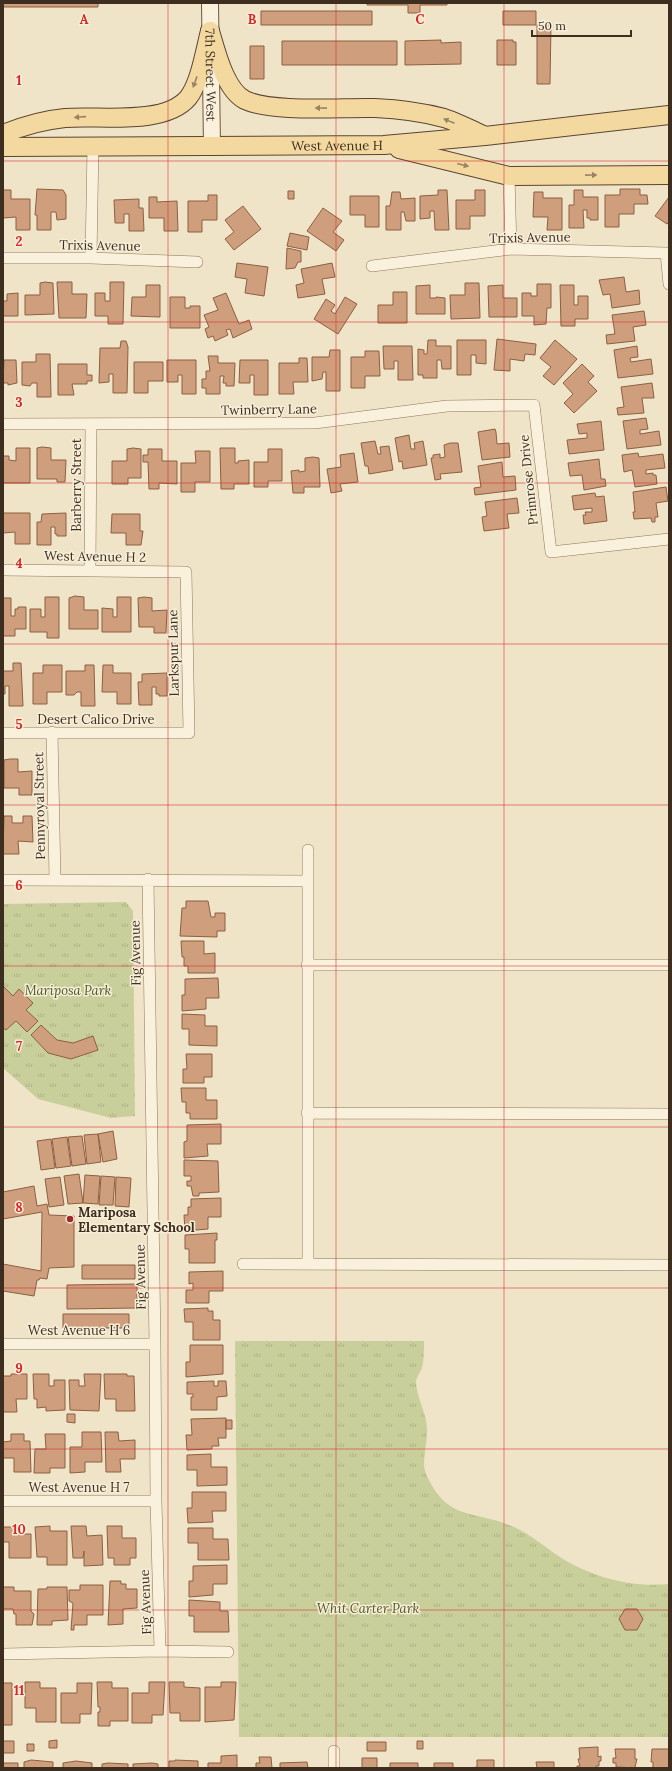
<svg xmlns="http://www.w3.org/2000/svg" width="672" height="1771" viewBox="0 0 672 1771" font-family="Lora,serif">
<style>
.park{fill:url(#park-tufts)}
.building{fill:#cf9f7d;stroke:#8d5f41}
.lines{fill:none;stroke-linecap:round;stroke-linejoin:round}
.street-casing{stroke:#8d765c;stroke-width:12}
.secondary-casing{stroke:#6f573f;stroke-width:18}
.primary-casing{stroke:#5b4430;stroke-width:20}
.street{stroke:#faf1dc;stroke-width:11}
.secondary{stroke:#faf1dc;stroke-width:16}
.primary{stroke:#f3d9a0;stroke-width:18}
.oneway{fill:#988460}
.grid{fill:none;stroke:#d62828;stroke-width:1;stroke-opacity:0.55}
.poi-dot{fill:#9e2a2b;stroke:#f7eed8;stroke-width:1.5}
.labels{text-anchor:middle;stroke-width:3;stroke-linejoin:round;paint-order:stroke}
.street-label{font-size:13px;fill:#3d2e20;stroke:#f7eed8}
.park-label{font-size:13px;font-style:italic;fill:#4d5a26;stroke:#f7eed8}
.poi-label{font-size:13px;font-weight:bold;fill:#3d2e20;stroke:#f7eed8;text-anchor:start}
.grid-label{font-size:13px;text-anchor:middle;font-weight:bold;fill:#d62828;stroke:#f7eed8;stroke-width:3;stroke-linejoin:round;paint-order:stroke}
</style>
<defs>
<pattern id="park-tufts" width="24" height="20" patternUnits="userSpaceOnUse"><rect width="24" height="20" fill="#c9cf9b"/><path d="M3 7l-1-3M5 7V3M7 7l1-3M15 17l-1-3M17 17v-4M19 17l1-3" fill="none" stroke="#aeb285"/></pattern>
</defs>
<rect width="100%" height="100%" fill="#f0e4c8"/>
<!-- park -->
<path class="park" d="M126,902L133,911L135,1116L111,1118L38,1099L3,1068V904Z
M235,1341H424C424,1350 424,1360 422,1368C420,1373 416,1378 416,1382C417,1400 428,1415 427,1432C427,1446 421,1462 426,1474C448,1523 474,1509 514,1527C530,1534 545,1547 560,1557C592,1577 631,1588 669,1584V1737H239Z"/>
<!-- building -->
<path class="building" d="M3,3H98V7H3Z
M367,3H447V5H420V13H408V5H367Z
M261,11H372V25H261Z
M503,11H536V25H503Z
M537,25H551L550,84H537Z
M441,40V43L461,42V64L405,65V41Z
M497,40H513V42H516V65H497Z
M282,41H397V65H282Z
M250,46H264V79H250Z
M37,189L63,190L66,195V219L57,220L56,212H51V230H37V215H35Z
M620,189H640V195H647L648,204H634V214H619V227H605V195H620Z
M3,190H11V199H30V230H16V217L3,218Z
M438,190H447L449,230H435L434,211H430V218L420,219V196L438,195Z
M475,190H485V216H470V229H456V200H475Z
M574,190H583V197H598V220H590V218H587V210H583L584,228H569V205H574Z
M288,191H294V199H288Z
M392,192H400L401,199L415,198V221H406L404,212H401V230H386V206H390Z
M534,192H543V198H562V230H547L548,217H533Z
M208,195H217V220H202V232H188V201H208Z
M350,196H379V227H365V215H350Z
M149,197H157V202L177,201L178,231H164V218H149Z
M669,197V221L667,224L655,216Z
M139,199V208H143L144,231H129V214H124V223H115L114,200Z
M243,206L261,229L234,250L225,239L234,232L225,220Z
M323,208L342,221L333,232L344,240L336,251L307,231Z
M290,233L309,237L307,250L287,246Z
M287,248L301,251V262H298L295,268L286,269Z
M237,263L268,267L264,296L245,293L247,279L235,277Z
M332,263L335,277L322,279L325,294L298,298L296,285L304,283L301,269Z
M624,277L626,292L639,290L640,304L612,308L610,294L603,295L599,280Z
M3,282V301H7V294L18,293V316H3Z
M45,282L53,283L54,314L25,315V295H40V283Z
M57,282H72V294H87L86,318H59Z
M110,282H124L123,324H108V316H95V293H105V301H110Z
M465,283H479L480,318L451,319L450,295H465Z
M537,284H551V308H547L546,324L534,325V316H522V293H531V296H537Z
M146,285H160V317L131,316L132,297H146Z
M430,285V298H436V297L445,298V314H416V286Z
M503,285V298H517V317H489L488,286Z
M560,285H574V305H578V296H588V319H575V326H561Z
M393,292H407V323H378V305H393Z
M226,293L239,324L249,320L252,329L233,338L230,329L226,330L228,335L215,341L213,336L208,338L205,329L209,327L204,315L218,310L213,298Z
M170,297H185V308H190V306H200V328H170Z
M345,297L357,304L338,334L314,319L326,299L335,305L331,311L335,314Z
M644,311L646,325L633,327L635,341L607,344L606,335L615,334L612,315Z
M497,339L536,344L535,355L525,354L524,361L510,359V371L494,370Z
M428,340H436V346H451V369H442L441,360H437V378H423V375H418V349L424,350V354H427Z
M457,340H486V364L476,363V355H471V375H457Z
M555,340L577,359L554,385L543,376L551,367L540,358Z
M121,341H126L128,347L127,393H113V374H109V382L99,383L100,348H120Z
M383,346H412L413,380H398V361H394V369H384Z
M637,346L638,357L630,358L631,362L651,359L653,374L618,378L614,350Z
M330,350H340V391H326V372H323L322,379L312,381V357H329Z
M365,351H379L380,376H365V388H351V357H365Z
M36,354H50L51,397H37V383H32L30,386L22,385V362H36Z
M208,356H218V363H235L234,386H226V383H223L224,376H220V394H206V388H202V379H206V371H210Z
M299,358H307L308,382H293L294,394H279V363H299Z
M4,360H16L17,383L8,385V383H3Z
M167,360H196V394H182V375H178V382H167Z
M240,360H268V395H254V375H250V383H239Z
M134,362H163V381H148V393H134Z
M58,364H87V375H92V381H87V384H72L74,395H58Z
M582,364L594,376L588,382L597,391L574,413L564,403L573,394L563,383Z
M652,383L654,398H642L644,413L618,415L617,408L624,407L621,387Z
M646,418L648,429L640,430V434L659,431L661,445L627,449L623,421Z
M601,421L604,450L569,454L567,440L587,438V433L579,434L577,424Z
M495,429L496,432L497,444L509,443L510,457L482,460L478,432Z
M409,435L411,449H415L414,443L423,441L427,465L403,469L402,461L399,462L395,438Z
M375,441L378,454H381L380,447L389,446L393,470L369,474L368,466H365L361,443Z
M450,443H458L462,472L440,474L441,479L435,480L431,458H433V455L440,454V458L445,457L444,445Z
M42,447L51,448V460H66L65,482H57V479H37V448Z
M16,448H30V483H3V456H9V460L16,461Z
M133,448L141,449V478H128V484H112V461H127V449Z
M220,448H235V463H238V461L249,460V484H234V489H221Z
M148,449H162V461H177V484L159,483V489H149L148,462H143V455H148Z
M268,449H282V481H268V487H254V462H268Z
M195,451H210V482H195V492H181V463H196Z
M354,453L358,482L340,484L342,491L331,493L327,469L341,467L340,455Z
M638,453L639,457L663,454L665,468L646,470V474L653,473V475H656L657,484L635,487L632,470L624,472L622,455Z
M313,457L319,458L320,487H304V493H293L291,471L299,470V472L305,471V458Z
M599,459L601,479H605L606,486L584,490L582,475L570,476L568,463Z
M502,462L503,477L515,476L516,490L475,495L474,488L481,487L478,466Z
M666,487L668,501L656,503L658,517H655V522H652L651,518L634,519L633,512H635L633,492Z
M595,493L596,497L604,496L607,521L584,524L583,515H586L585,512H592V508L574,510L572,496Z
M517,498L519,513L507,514L509,528L484,531L482,517L487,516L485,502Z
M3,513H30V544H15V532L3,533Z
M66,513V536H57V534H55V527H51V545H37V522H41L42,514Z
M112,514H140V531H143L141,545H126V533H111Z
M75,596L84,597V610H98V629H69V598Z
M45,597H59V638H47V632H30V609H41V617H45Z
M117,597H131V632H102V608L113,609V617H117Z
M144,597L152,598V611L167,610L166,633H154V627H139L138,598Z
M3,598H11V616H15V609H18V607H26V629H15V636H3Z
M13,663H21L23,706H9V686H5V694H3V671H13Z
M43,665H62V692H47V704H33V673H43Z
M85,665H94L95,706H81V692H77L74,695H66V671H85Z
M103,665H113V673H131V704H117V692H102Z
M167,673V696H159V694H156V687H152V705H139L138,682H142V674Z
M10,759H18V772L32,771V795H19V788H4V760Z
M4,816H12V823H23V816H32L33,842L18,841L19,854H3Z
M186,901H208L211,917H215V913H225V931H217V937L180,936L182,908H186Z
M181,941H204V954L215,953V973H188V966H184V957H182Z
M218,978L219,998H206V1009L182,1011V995H185V979Z
M3,986L13,996L19,989L33,1003L26,1010L38,1021L27,1032L16,1021L6,1030L3,1028Z
M182,1014L205,1015V1026H217V1046L189,1045V1029H182Z
M41,1025L57,1040L73,1043L93,1036L98,1050L71,1059L48,1053L31,1035Z
M186,1054H212V1077H204V1083H183V1069H187Z
M181,1088H206V1100H217V1119H190V1113H186V1102H182Z
M221,1124V1144H207L208,1156L184,1158V1142L187,1141V1125Z
M113,1131L117,1159L103,1162L98,1134Z
M98,1134L101,1162L87,1164L84,1135Z
M82,1136L86,1164L72,1166L68,1137Z
M67,1137L71,1166L56,1168L52,1139Z
M51,1139L55,1168L41,1170L37,1141Z
M184,1160L218,1161L219,1192L199,1193V1196H193L191,1186H187V1181H191V1176H184Z
M79,1174L83,1203L68,1204L64,1176Z
M85,1175L100,1176L98,1204L83,1203Z
M101,1176L115,1177L113,1205H99Z
M60,1177L64,1205L49,1207L45,1179Z
M116,1177L131,1178L129,1207L115,1206Z
M34,1186L37,1206L47,1204L49,1215L74,1216V1267L49,1268L47,1279L40,1278L39,1280H37L34,1296L3,1291V1264L41,1271L42,1212L3,1219V1192Z
M221,1198V1217H208V1229L185,1231L184,1215H188V1207H191V1199Z
M217,1233V1240H215V1263H189V1249H185V1235Z
M82,1265H135V1279H82Z
M223,1271V1291H209V1303H186V1290H193V1283L189,1284V1272Z
M137,1284V1308L67,1309V1285Z
M208,1308V1311H213V1320H220V1340H193V1322H185L184,1309Z
M63,1314H129V1328H63Z
M190,1345H223V1374L186,1377V1362H190Z
M11,1374H27V1399H16L17,1412H3V1376H11Z
M33,1374H49V1386H54V1380H65V1410L46,1411V1407L37,1408V1399H34Z
M84,1374H101L99,1411L70,1410L69,1380H79V1386H85Z
M104,1374H127V1376H134L135,1411H116V1399H105Z
M214,1381V1386H218V1381H226L227,1396L217,1397V1410H191V1397H193V1394H187V1382Z
M67,1414H75V1423L67,1422Z
M226,1418V1438H218L219,1446H212V1449L187,1450L186,1435H192L191,1419Z
M226,1420H232V1429H226Z
M82,1432H101L102,1462H85V1472L70,1473V1447H82Z
M105,1432H118L119,1441L135,1440V1459H120L121,1472H106Z
M11,1434H24V1441H30L31,1472H14V1458H3V1442L11,1441Z
M45,1434H65V1468H50V1473H34L35,1449H46Z
M211,1454V1467H227V1485L197,1486V1470H187V1455Z
M192,1492H226V1511H212L213,1522L188,1523L187,1508H192Z
M50,1526V1531H67V1565H47V1557H37L35,1527Z
M71,1526H86L87,1536L102,1535L103,1565L84,1566V1551L83,1558H73Z
M107,1526H122V1538H136V1558H130V1565H114V1558H108Z
M3,1527H20V1534H31V1558H9V1542H3Z
M188,1528H213V1539H228L229,1560H198V1543H188Z
M227,1565V1584H213V1595L189,1597V1581H193V1566Z
M110,1581H121V1584H126V1589H137V1608L123,1609V1624L108,1625Z
M80,1585H103V1615H87V1625H74V1630H71L73,1603L69,1601V1590H80Z
M3,1587H14V1591H31V1611L34,1614L32,1625H16V1614H14L13,1609H3Z
M47,1587H67L68,1620L52,1621V1625H37L38,1589H47Z
M189,1600L220,1602V1611H228L229,1632H194V1616H189Z
M625,1609H637L643,1619L637,1630H625L619,1619Z
M25,1682H40V1688H56V1722H36V1708H25Z
M97,1682H112V1688H128V1721H110V1726H98V1712H100V1707H98Z
M149,1682H165L163,1715H152V1723H132V1693H149Z
M169,1682H184V1687L200,1688V1721H180V1713H170Z
M221,1682H236L234,1720L205,1722V1687H221Z
M3,1683H12V1725H3Z
M77,1683H92L91,1714H80V1723H61V1693H77Z
M57,1740V1748H49V1741Z
M3,1741H14V1753H3Z
M417,1741H423V1749H417Z
M367,1742H386V1751H367Z
M27,1744H34V1751H27Z
M598,1747V1757L601,1756V1761H599V1766H596V1768H577V1766H580L578,1759H580L579,1748Z
M615,1749H635V1759H637L635,1767L638,1768L616,1767V1763H613V1758H616Z
M652,1749H669V1768H650L653,1767V1762H651Z
M237,1755V1768H208V1763H221V1756Z
M259,1757H271L272,1768H256V1763H260Z
M362,1758H377V1768H362Z
M31,1760L53,1762V1768H24V1762Z
M175,1760L198,1761V1768H169V1761H175Z
M477,1760H494V1768H471L477,1767Z
M76,1761L92,1763V1768H63V1763Z
M307,1762L308,1768H280V1763Z
M536,1762H554V1768H537Z
M3,1763H18V1768H3Z
M108,1763L128,1764V1768H102V1764Z
M152,1763L158,1764V1768H133V1764Z
M390,1763H418V1768H390Z
M434,1763H453V1768H434Z"/>
<g class="lines">
<!-- street casing -->
<g class="street-casing">
<path id="street" d="M509,176L511,249
M3,258H91L197,262
M91,258L93,146
M372,266L511,249L666,253L669,284
M3,424L315,423L447,406L534,405L551,552L669,539
M3,570L186,572L189,733H3
M90,570L91,425
M52,732L55,879
M308,850V1263
M148,879L155,1344L156,1501L160,1651
M3,880L308,881
M307,965H669
M307,1113L669,1114
M243,1264L669,1265
M3,1344H155
M3,1501H156
M3,1654L160,1651L228,1652
M334,1751V1768"/>
</g>
<!-- secondary casing -->
<g class="secondary-casing">
<g id="secondary">
<path id="s1" d="M210,3L212,147"/>
</g>
</g>
<!-- primary casing -->
<g class="primary-casing">
<g id="primary">
<path d="M210,31C216,51 225,90 245,100C272,113 343,107 375,108C397,109 422,112 444,118C457,122 470,129 483,135"/>
<path d="M3,134C23,126 43,120 65,118C99,115 164,126 188,98C200,83 205,50 210,31"/>
<path id="s2" d="M3,147L384,145L485,136L669,115"/>
<path d="M399,149L509,176L669,175"/>
</g>
</g>
<!-- street -->
<use href="#street" class="street"/>
<!-- secondary -->
<use href="#secondary" class="secondary"/>
<!-- primary -->
<use href="#primary" class="primary"/>
</g>
<!-- one-way arrows -->
<defs><path id="oneway-solid" d="M-6-.8H1V-3.2L6.5 0L1 3.2V.8H-6Z"/></defs>
<g class="oneway">
<use href="#oneway-solid" transform="translate(195 82) rotate(110)"/>
<use href="#oneway-solid" transform="translate(321 108) rotate(-179)"/>
<use href="#oneway-solid" transform="translate(80 117) rotate(176)"/>
<use href="#oneway-solid" transform="translate(449 121) rotate(-158)"/>
<use href="#oneway-solid" transform="translate(463 165) rotate(14)"/>
<use href="#oneway-solid" transform="translate(591 175) rotate(-1)"/>
</g>
<!-- grid -->
<path class="grid" d="M168,3V1768M336,3V1768M504,3V1768M3,161H669M3,322H669M3,483H669M3,644H669M3,805H669M3,966H669M3,1127H669M3,1288H669M3,1449H669M3,1610H669"/>
<!-- markers -->
<circle class="poi-dot" cx="70" cy="1219" r="4"/>
<g class="labels">
<!-- street labels -->
<g class="street-label">
<text dy="5" stroke="none"><textPath href="#s1" startOffset="72">7th Street West</textPath></text>
<text dy="5" stroke="none"><textPath href="#s2" startOffset="334">West Avenue H</textPath></text>
<text transform="translate(530 237) rotate(-1)" y="5">Trixis Avenue</text>
<text transform="translate(100 245) rotate(1)" y="5">Trixis Avenue</text>
<text transform="translate(269 409) rotate(-1)" y="5">Twinberry Lane</text>
<text transform="translate(528 480) rotate(-96)" y="5">Primrose Drive</text>
<text transform="translate(76 485) rotate(-90)" y="5">Barberry Street</text>
<text transform="translate(95 556) rotate(1)" y="5">West Avenue H 2</text>
<text transform="translate(173 653) rotate(-91)" y="5">Larkspur Lane</text>
<text x="96" y="724">Desert Calico Drive</text>
<text transform="translate(39 806) rotate(-91)" y="5">Pennyroyal Street</text>
<text transform="translate(135 953) rotate(-91)" y="5">Fig Avenue</text>
<text transform="translate(140 1277) rotate(-91)" y="5">Fig Avenue</text>
<text x="79" y="1335">West Avenue H 6</text>
<text x="79" y="1492">West Avenue H 7</text>
<text transform="translate(145 1602) rotate(-92)" y="5">Fig Avenue</text>
</g>
<!-- park labels -->
<g class="park-label">
<text x="68" y="995">Mariposa Park</text>
<text x="368" y="1613">Whit Carter Park</text>
</g>
<!-- poi labels -->
<g class="poi-label">
<text x="78" y="1217">Mariposa<tspan x="78" dy="15">Elementary School</tspan></text>
</g>
</g>
<g class="grid-label">
<text x="84" y="24">A</text>
<text x="252" y="24">B</text>
<text x="420" y="24">C</text>
<text x="19" y="85">1</text>
<text x="19" y="246">2</text>
<text x="19" y="407">3</text>
<text x="19" y="568">4</text>
<text x="19" y="729">5</text>
<text x="19" y="890">6</text>
<text x="19" y="1051">7</text>
<text x="19" y="1212">8</text>
<text x="19" y="1373">9</text>
<text x="19" y="1534">10</text>
<text x="19" y="1695">11</text>
</g>
<!-- border -->
<rect width="672" height="1771" fill="none" stroke="#3d2e20" stroke-width="8"/>
<!-- scale -->
<path d="M532 30v6h99v-6" fill="none" stroke="#3d2e20" stroke-width="2"/>
<text x="538" y="30" font-size="12" fill="#3d2e20" stroke="#f7eed8" stroke-width="3" paint-order="stroke">50 m</text>
</svg>
